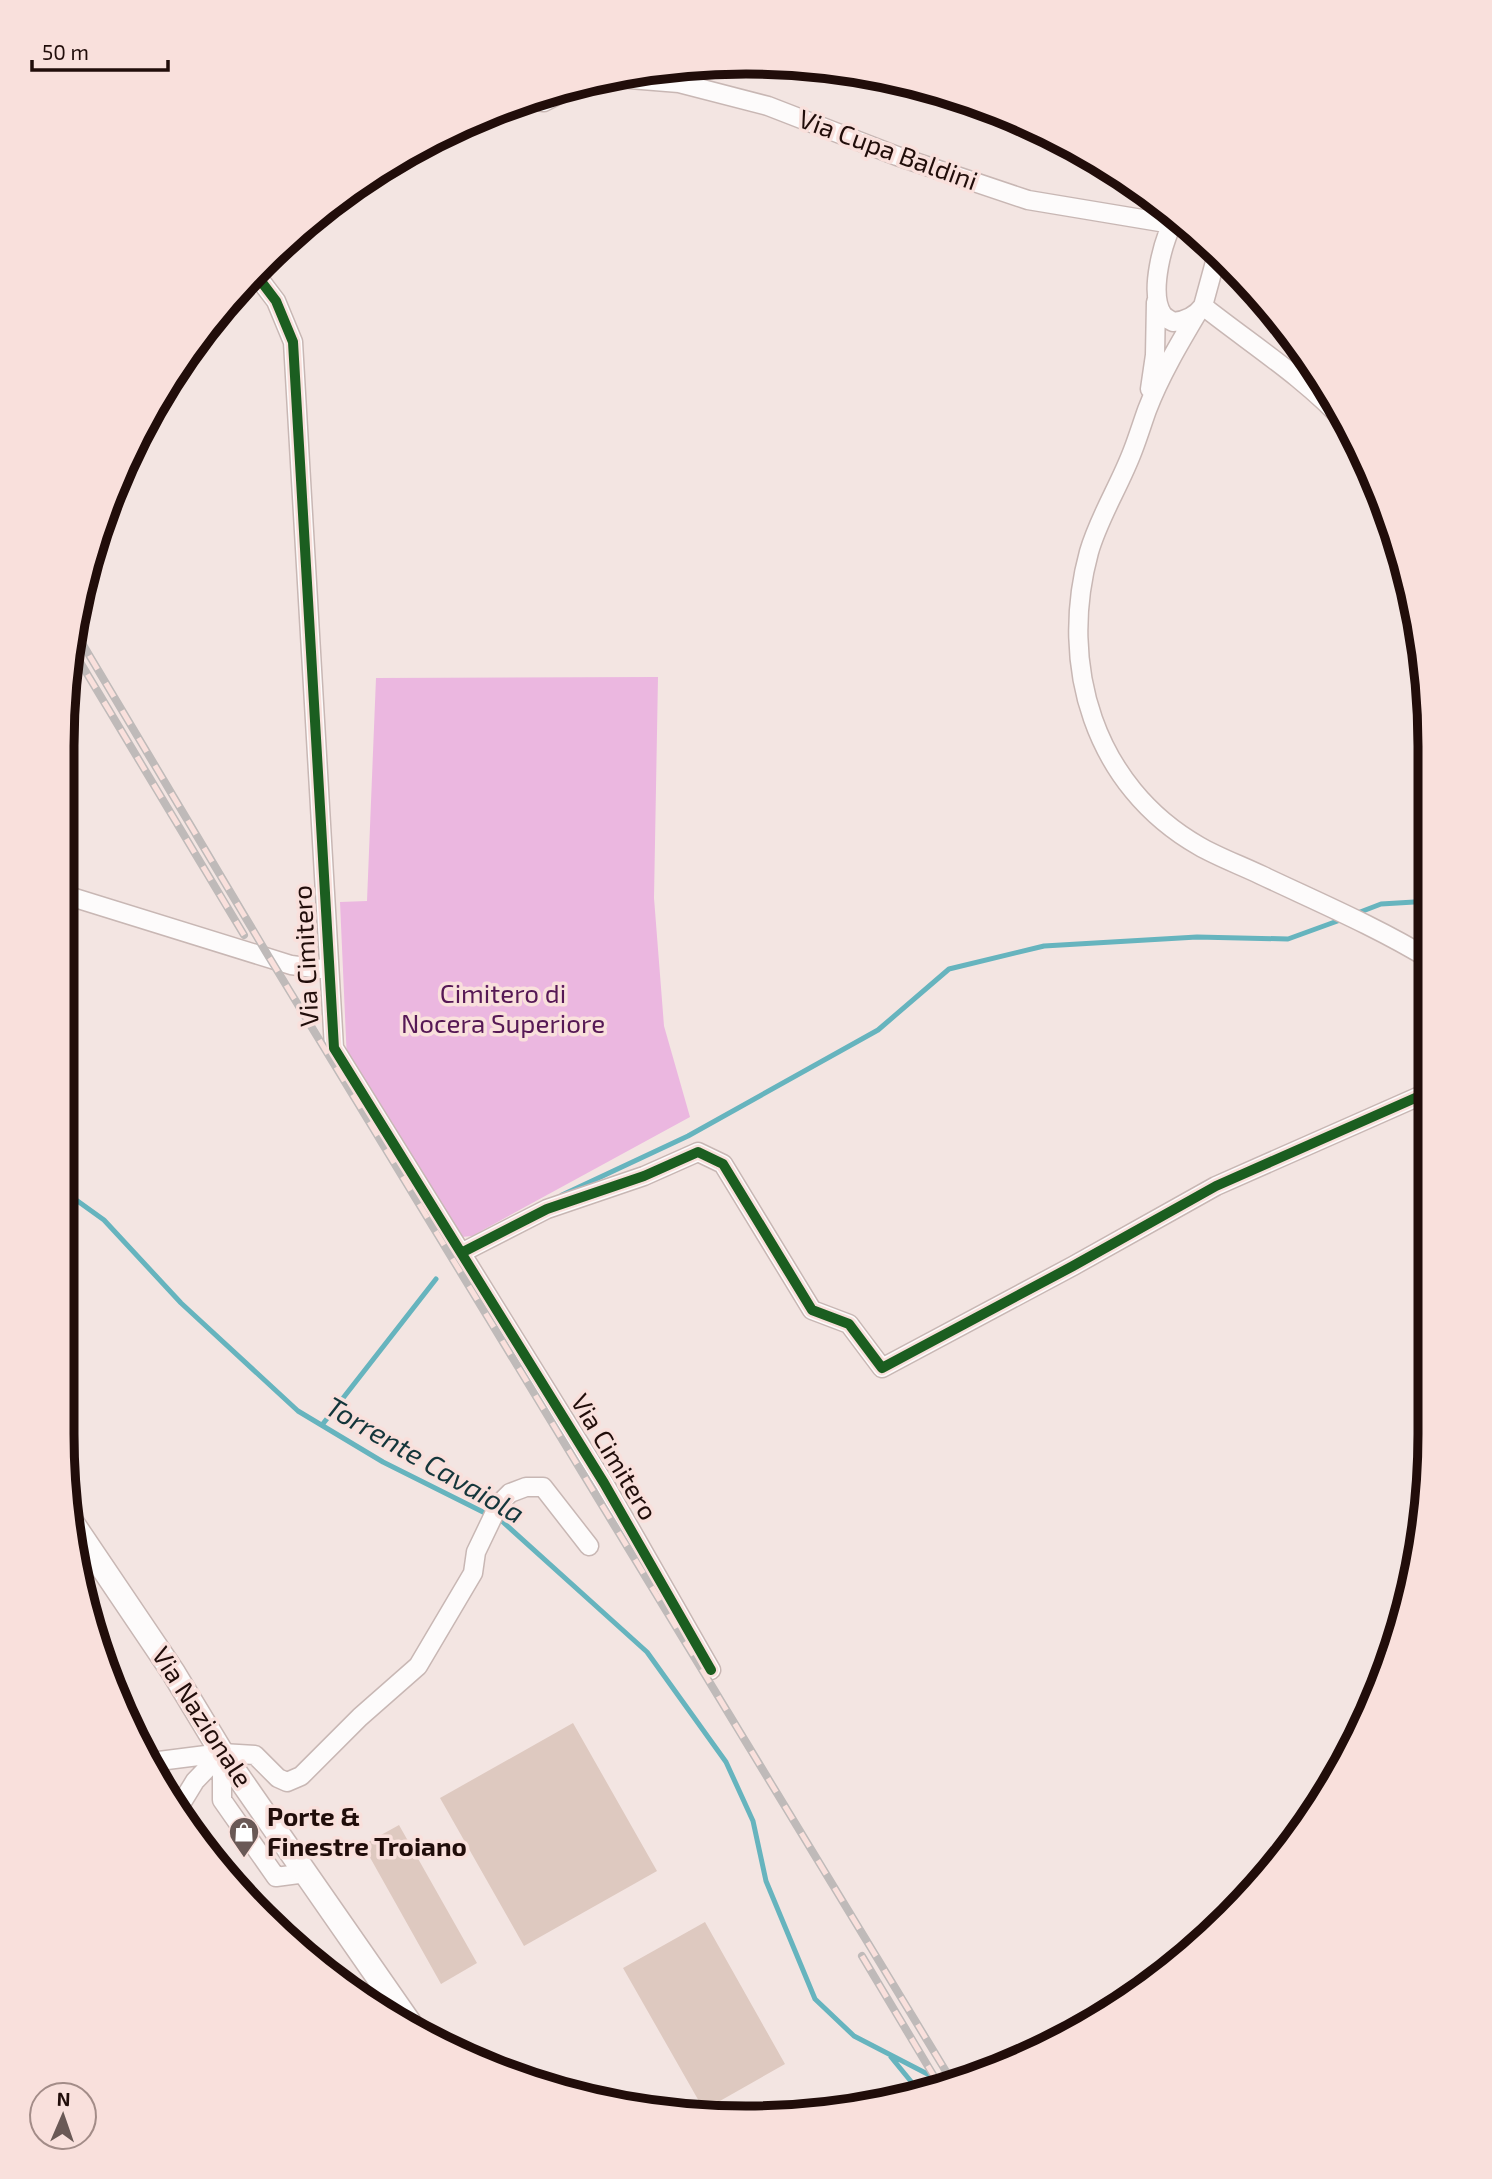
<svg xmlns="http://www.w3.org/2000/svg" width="1492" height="2179" viewBox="0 0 1492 2179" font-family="'Exo 2',sans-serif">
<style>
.green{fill:#ebb7e0}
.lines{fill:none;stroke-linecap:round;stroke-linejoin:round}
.stream{stroke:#66b4be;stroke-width:5}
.building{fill:#dec9c0}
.minor-casing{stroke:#c8b7b4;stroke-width:21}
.major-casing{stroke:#c8b7b4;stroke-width:26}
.minor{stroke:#fdfbfb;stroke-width:18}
.major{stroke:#fdfbfb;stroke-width:23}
.rail-casing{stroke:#bfbab9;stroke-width:8}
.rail{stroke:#f9e0dc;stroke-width:5;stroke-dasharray:16;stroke-linecap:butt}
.cycleway-casing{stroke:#f9e0dc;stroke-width:15}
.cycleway{stroke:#1b5e20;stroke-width:10}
.labels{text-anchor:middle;stroke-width:7;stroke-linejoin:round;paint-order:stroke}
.street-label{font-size:26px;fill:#210d0a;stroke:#f9e0dc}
.park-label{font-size:26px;fill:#561855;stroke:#f9e0dc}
.poi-label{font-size:26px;font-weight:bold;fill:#210d0a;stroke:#f9e0dc;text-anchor:start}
.water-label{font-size:28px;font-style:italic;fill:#14363b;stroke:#f9e0dc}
.rim{fill:none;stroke:#210d0a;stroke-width:9}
</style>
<rect width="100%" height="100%" fill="#f3e5e2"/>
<!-- green -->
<path class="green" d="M658,677L654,898L664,1026L690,1117L472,1236L462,1237L454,1230L347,1061L340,902L367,901L376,678Z"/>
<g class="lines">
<!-- stream -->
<path class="stream" d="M1355,914L1381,904L1431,901
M65,1192L104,1220L181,1303L298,1411L383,1462L503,1522L647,1652L726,1762L753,1821L766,1881L815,1999L854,2036L941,2081
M562,1195L688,1136L878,1030L949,969L1044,946L1197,937L1288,939L1343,919
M322,1425L436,1279
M891,2057L918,2090"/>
</g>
<!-- building -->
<path class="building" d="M573,1723L657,1871L524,1946L440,1798Z
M399,1825L477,1963L441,1984L363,1845Z
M705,1922L785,2064L704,2110L623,1968Z"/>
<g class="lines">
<!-- minor casing -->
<g class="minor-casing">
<path id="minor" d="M605,77L679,83L768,106L897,156L1028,200L1172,224
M530,100L544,102L577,85
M1176,217C1163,238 1148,294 1163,315C1164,316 1172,322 1173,322C1185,321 1195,317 1203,306L1218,251
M254,272L276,301L293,342L334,1048L604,1483L711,1670
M1203,306C1251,344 1305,378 1347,424
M1198,312C1179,344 1160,376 1147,410C1142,424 1138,437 1133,450C1120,485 1099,517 1089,552C1058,665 1094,786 1199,846C1218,857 1240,865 1261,875C1318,902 1377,927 1431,960
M1150,389L1155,355L1156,302
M62,894L291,965L329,970
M463,1252L547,1209L644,1176L698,1152L723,1164L812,1310L849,1324L882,1368L1073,1266L1216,1186L1431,1091
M222,1753V1800L276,1877L306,1873
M151,1762L222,1753L255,1755L278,1778L287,1782L301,1776L360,1717L418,1666L473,1573L476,1552L499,1504L510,1493L526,1487H543L589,1546
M176,1812L195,1781L222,1753"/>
</g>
<!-- major casing -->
<g class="major-casing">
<path id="major" d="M67,1515L173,1672L222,1753L409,2022"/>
</g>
<!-- minor -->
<use href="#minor" class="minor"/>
<!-- major -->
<use href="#major" class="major"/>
<!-- rail casing -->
<g class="rail-casing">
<path id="rail" d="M73,628L269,957L950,2078
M71,647L244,935
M862,1956L938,2083"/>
</g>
<!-- rail -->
<use href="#rail" class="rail"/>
<!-- cycleway casing -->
<g class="cycleway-casing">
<path id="cycleway" d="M254,272L276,301L293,342L334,1048L604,1483L711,1670
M463,1252L547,1209L644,1176L698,1152L723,1164L812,1310L849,1324L882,1368L1073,1266L1216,1186L1431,1091"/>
</g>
<!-- cycleway -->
<use href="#cycleway" class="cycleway"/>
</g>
<!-- icons -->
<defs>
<g id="shop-pin" transform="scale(1.575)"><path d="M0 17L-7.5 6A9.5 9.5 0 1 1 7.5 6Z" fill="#6a5956" stroke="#f9e0dc"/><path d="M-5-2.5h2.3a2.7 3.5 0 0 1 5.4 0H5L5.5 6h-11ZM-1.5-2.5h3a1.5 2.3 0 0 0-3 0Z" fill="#fff"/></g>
</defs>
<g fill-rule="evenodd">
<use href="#shop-pin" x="244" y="1832"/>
</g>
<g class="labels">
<!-- street labels -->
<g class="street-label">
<text transform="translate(888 150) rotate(20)" y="9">Via Cupa Baldini</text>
<text transform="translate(306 956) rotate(-93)" y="9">Via Cimitero</text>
<text transform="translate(614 1457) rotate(59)" y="9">Via Cimitero</text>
<text transform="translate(202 1717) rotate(57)" y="9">Via Nazionale</text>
</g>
<!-- park labels -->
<g class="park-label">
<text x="503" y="1003">Cimitero di<tspan x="503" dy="30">Nocera Superiore</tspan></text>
</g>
<!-- poi labels -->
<g class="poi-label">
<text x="267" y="1826">Porte &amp;<tspan x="267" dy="30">Finestre Troiano</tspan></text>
</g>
<!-- water labels -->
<g class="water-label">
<text transform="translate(425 1460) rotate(30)" y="10">Torrente Cavaiola</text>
</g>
</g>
<!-- crop -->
<path d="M0 0H1492V2179H0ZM746 74H746A672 672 0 0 1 1418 746V1434A672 672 0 0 1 746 2106H746A672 672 0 0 1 74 1434V746A672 672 0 0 1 746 74Z" fill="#f9e0dc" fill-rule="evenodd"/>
<path class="rim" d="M746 74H746A672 672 0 0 1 1418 746V1434A672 672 0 0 1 746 2106H746A672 672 0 0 1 74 1434V746A672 672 0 0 1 746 74Z"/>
<!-- north arrow -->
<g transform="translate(63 2116) rotate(2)"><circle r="33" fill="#f9e0dc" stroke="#a38c88" stroke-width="2"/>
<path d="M0-5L12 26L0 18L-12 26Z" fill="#6a5956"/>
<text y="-10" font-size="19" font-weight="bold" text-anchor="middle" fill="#210d0a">N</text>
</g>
<!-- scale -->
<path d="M32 60v10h136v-10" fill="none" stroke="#210d0a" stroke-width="3.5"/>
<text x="42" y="60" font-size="21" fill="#210d0a" stroke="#f9e0dc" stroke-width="5" paint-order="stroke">50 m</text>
</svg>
